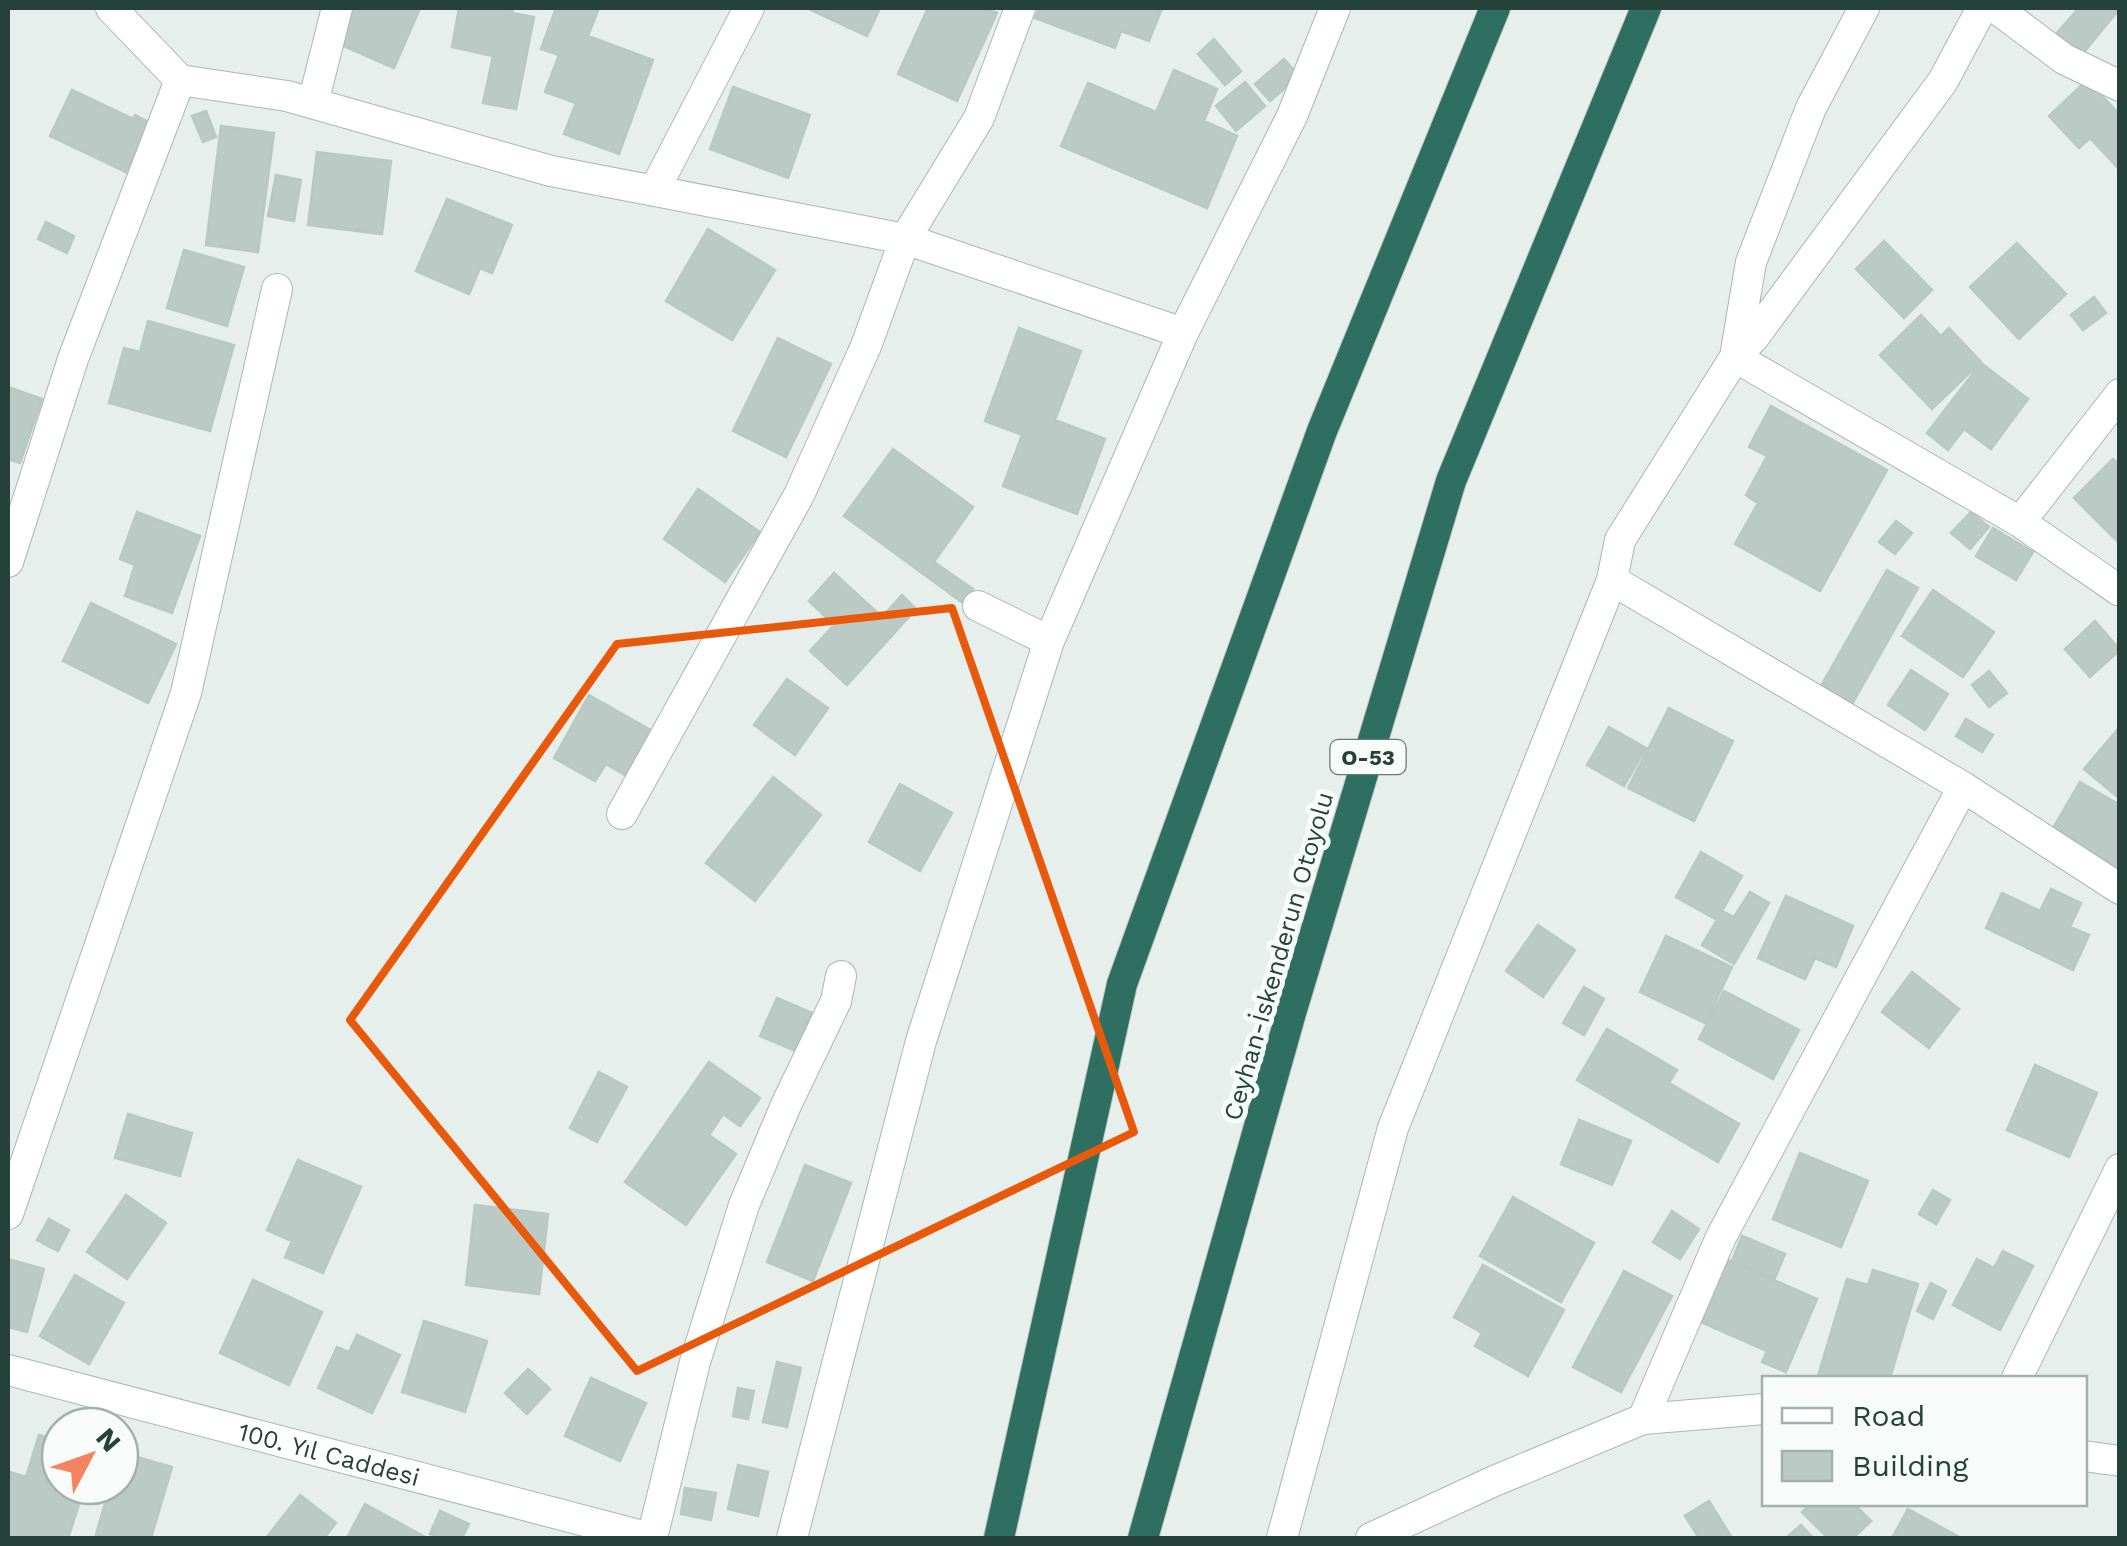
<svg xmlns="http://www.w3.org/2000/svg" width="2127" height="1546" viewBox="0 0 2127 1546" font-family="'Work Sans',sans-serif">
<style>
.building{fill:#bbcac4;stroke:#b8c9c2;stroke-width:2.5}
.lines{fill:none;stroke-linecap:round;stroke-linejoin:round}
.street-casing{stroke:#a8b8b2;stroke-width:32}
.secondary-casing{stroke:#a4bbb3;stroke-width:32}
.highway-casing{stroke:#c2cac8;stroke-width:32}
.street{stroke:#fff;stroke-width:30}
.secondary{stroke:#fff;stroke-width:30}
.highway{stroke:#2f6f62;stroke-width:30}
.marked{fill:none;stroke:#e8590c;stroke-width:8;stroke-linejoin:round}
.labels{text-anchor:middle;stroke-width:10;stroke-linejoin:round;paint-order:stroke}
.shield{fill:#f7fbf9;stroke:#637a73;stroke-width:2.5}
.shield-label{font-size:22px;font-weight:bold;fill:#24423a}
.street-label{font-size:25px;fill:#24423a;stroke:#f7fbf9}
</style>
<rect width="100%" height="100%" fill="#e6efeb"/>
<!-- building -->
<path class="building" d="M353,8H420L394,68L337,43Z
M459,8H513L512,13L534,17L516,109L483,103L493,56L452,47Z
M556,8H599L588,36L653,60L619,154L564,134L576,103L545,92L559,55L541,49Z
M807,8H880L867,36Z
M928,8H985L997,13L957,101L898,74Z
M1039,8H1162L1149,41L1121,31L1115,48L1035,18Z
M2079,8H2120L2081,56L2056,34Z
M1214,39L1241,71L1225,85L1198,54Z
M1284,59L1299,76L1270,101L1255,84Z
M1174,70L1217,89L1204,121L1237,136L1207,208L1061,146L1088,83L1156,112Z
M2087,80L2120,115V170L2090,138L2079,148L2049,116Z
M1245,82L1265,106L1236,131L1216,106Z
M733,87L810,115L788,178L710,149Z
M72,90L133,119L135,115L150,123L126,172L50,136Z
M206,111L216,137L203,142L192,116Z
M221,126L274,133L258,252L206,245Z
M317,152L391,161L382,234L308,225Z
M276,175L301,180L294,221L268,216Z
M447,199L512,225L492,273L480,268L469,294L416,271Z
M46,222L74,236L67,253L38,239Z
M708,229L775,270L732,340L666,301Z
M1884,241L1932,290L1904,318L1856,269Z
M2017,243L2066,294L2019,339L1970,287Z
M184,250L244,267L227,326L167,308Z
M2094,297L2106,313L2083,330L2071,315Z
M1921,315L1941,336L1949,328L1981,362L1932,409L1880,355Z
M148,321L234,345L210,431L109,403L124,348L140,352Z
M1019,328L1081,351L1055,420L1105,439L1077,514L1003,486L1022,435L985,421Z
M778,338L831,364L786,457L733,431Z
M1981,363L2028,399L1991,449L1964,429L1948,450L1927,433Z
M8,387L42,399L20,463L8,459Z
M1771,406L1887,470L1820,591L1735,544L1758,503L1746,495L1767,456L1749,447Z
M893,449L973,507L934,562L973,589L963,603L844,516Z
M2113,459L2120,465V544L2074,498Z
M698,489L760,532L725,582L664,539Z
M137,512L200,536L172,613L125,596L135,565L120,559Z
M1971,512L1989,527L1970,549L1951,533Z
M1896,521L1912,533L1895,554L1879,542Z
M1993,528L2033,552L2016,580L1976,556Z
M1887,570L1918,588L1852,704L1821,686Z
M834,573L882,617L902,595L916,609L847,685L810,651L834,625L809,601Z
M1933,590L1994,632L1963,677L1902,636Z
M91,603L176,644L148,703L63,661Z
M2095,621L2120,650L2090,677L2065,649Z
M1911,670L1948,694L1925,730L1888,705Z
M1989,671L2007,693L1989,707L1972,685Z
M787,679L828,708L795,755L754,725Z
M589,695L654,732L628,777L606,764L595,781L554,758Z
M1669,708L1733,741L1694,821L1628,788Z
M1966,719L1993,735L1982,752L1956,736Z
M1609,727L1646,748L1624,786L1587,765Z
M2118,729H2120V799L2084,769Z
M773,777L821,815L755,901L706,863Z
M2080,782L2120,805V869L2053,828Z
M900,784L952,813L920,871L869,842Z
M1701,852L1742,876L1722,911L1734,917L1750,892L1769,903L1734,964L1702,945L1717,920L1676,897Z
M2051,889L2081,903L2070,927L2089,935L2073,970L1986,928L2002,893L2040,911Z
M1786,896L1853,926L1836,967L1815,958L1805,979L1758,958Z
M1538,925L1575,950L1543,997L1506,971Z
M1666,936L1732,967L1705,1023L1640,992Z
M1912,972L1959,1009L1929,1048L1882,1012Z
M1584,987L1604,999L1584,1035L1563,1023Z
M1724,991L1799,1030L1773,1079L1699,1039Z
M777,998L812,1013L796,1051L760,1036Z
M1607,1029L1677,1070L1669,1083L1739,1124L1718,1162L1577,1080Z
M709,1062L760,1098L740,1126L723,1114L709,1135L736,1154L686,1225L625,1182Z
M2035,1065L2097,1093L2069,1157L2007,1130Z
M599,1072L627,1087L597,1142L570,1128Z
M128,1114L192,1133L180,1176L115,1158Z
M1579,1120L1631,1141L1612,1185L1561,1164Z
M1800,1153L1868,1181L1841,1247L1773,1219Z
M298,1160L361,1187L323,1273L285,1257L292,1241L267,1230Z
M805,1165L851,1183L813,1281L767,1262Z
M1933,1190L1950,1200L1936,1224L1919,1214Z
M126,1195L166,1223L127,1279L87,1252Z
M1513,1197L1594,1243L1561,1302L1480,1256Z
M475,1205L548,1214L539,1294L466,1285Z
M1672,1211L1699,1229L1680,1259L1653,1242Z
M49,1219L69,1230L58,1251L37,1240Z
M1742,1236L1785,1254L1775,1278L1732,1261Z
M2003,1251L2033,1266L2000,1330L1953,1305L1977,1259L1994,1268Z
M8,1259L44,1269L27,1332L8,1327Z
M1728,1260L1817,1299L1786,1372L1762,1362L1767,1351L1701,1322Z
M1483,1265L1564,1310L1528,1376L1475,1346L1482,1333L1454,1317Z
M1873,1270L1918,1284L1890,1378L1818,1376L1847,1279L1868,1285Z
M1624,1271L1672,1296L1621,1392L1573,1367Z
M75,1275L124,1303L89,1364L40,1336Z
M253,1280L322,1312L289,1385L220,1353Z
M1931,1283L1946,1291L1933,1319L1917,1311Z
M424,1321L487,1341L465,1412L402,1392Z
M357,1335L400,1355L372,1413L318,1388L337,1347L349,1352Z
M777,1362L801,1368L787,1427L763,1422Z
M528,1369L550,1389L527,1414L505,1393Z
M591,1378L646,1403L620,1461L565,1436Z
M738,1388L754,1391L748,1419L733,1416Z
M39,1435L60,1442V1486H85L68,1538H8V1479L10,1472L26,1477Z
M120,1452L172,1467L151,1538H108L96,1535L110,1486H120Z
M738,1465L768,1472L758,1516L728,1509Z
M685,1488L716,1493L711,1520L681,1514Z
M300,1495L336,1523L324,1538H266Z
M1709,1501L1732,1538H1699L1685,1516Z
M365,1504L425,1537L424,1538H347Z
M1811,1504H1859L1856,1506L1871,1521L1853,1538H1828L1802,1512Z
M1908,1509L1961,1538H1892Z
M440,1511L469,1524L462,1538H441L430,1534Z
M1801,1525L1813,1538H1786Z"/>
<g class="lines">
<!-- street casing -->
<g class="street-casing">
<path id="street" d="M111,8L180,80L287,96L551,171L905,239L1183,333
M1864,8L1811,108L1751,262L1735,357L2020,522L2120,591
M1996,8L2064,59L2120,86
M313,103L337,8
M654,191L749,8
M2020,522L2120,394
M8,562L73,359L180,80
M1612,580L1963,787L2120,889
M978,606L1049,641
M622,814L799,495L866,346L905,239L979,118L1020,8
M8,1214L186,693L277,289
M2017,1378L2120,1169
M1643,1419L1721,1237L1963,787
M652,1538L695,1362L744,1205L786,1105L836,1001L841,976
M792,1538L921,1041L1049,641L1183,333L1292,116L1335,8
M1282,1538L1393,1128L1612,580L1620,540L1735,357L1754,337L1943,81L1982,8"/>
</g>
<!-- secondary casing -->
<g class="secondary-casing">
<g id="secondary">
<path id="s1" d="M8,1370L650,1538"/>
<path d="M2084,1456L2120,1461"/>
<path d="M1371,1538L1492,1482L1643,1419L1764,1409"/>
</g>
</g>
<!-- highway casing -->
<g class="highway-casing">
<path id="highway" d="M999,1538L1122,984L1322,431L1495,8
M1143,1538L1291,1013L1451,481L1646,8"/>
</g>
<!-- street -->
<use href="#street" class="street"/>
<!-- secondary -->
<use href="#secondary" class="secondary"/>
<!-- highway -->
<use href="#highway" class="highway"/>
</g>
<!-- marked area -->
<path class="marked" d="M952,608L1134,1132L637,1371L350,1020L617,644Z"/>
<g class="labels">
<!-- shield labels -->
<rect class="shield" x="1330.5" y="740" width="75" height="34" rx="8"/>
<g class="shield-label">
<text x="1368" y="765">O-53</text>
</g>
<!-- street labels -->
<g class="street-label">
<text transform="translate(1278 956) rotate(-74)" y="9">Ceyhan-İskenderun Otoyolu</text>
<text dy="9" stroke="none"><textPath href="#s1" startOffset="332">100. Yıl Caddesi</textPath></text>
</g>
</g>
<!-- border -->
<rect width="2127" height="1546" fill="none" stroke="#24423a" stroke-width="20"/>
<!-- legend -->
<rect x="1762" y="1376" width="325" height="130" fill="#f7fbf9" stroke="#a3b1ad" stroke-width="2.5"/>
<rect x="1782" y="1408" width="50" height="15" fill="#ffffff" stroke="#a3b1ad" stroke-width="2.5"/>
<text x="1852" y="1426" font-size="30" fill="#24423a">Road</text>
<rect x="1782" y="1451" width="50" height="30" fill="#bbcac4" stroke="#a3b1ad" stroke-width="2.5"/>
<text x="1852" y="1476" font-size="30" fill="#24423a">Building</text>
<!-- north arrow -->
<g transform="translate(90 1456) rotate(49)"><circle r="48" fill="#f7fbf9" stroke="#a3b1ad" stroke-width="2.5"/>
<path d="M0-8L18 38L0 25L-18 38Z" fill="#f4845f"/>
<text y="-15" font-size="28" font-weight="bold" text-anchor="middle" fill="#24423a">N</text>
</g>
</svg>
